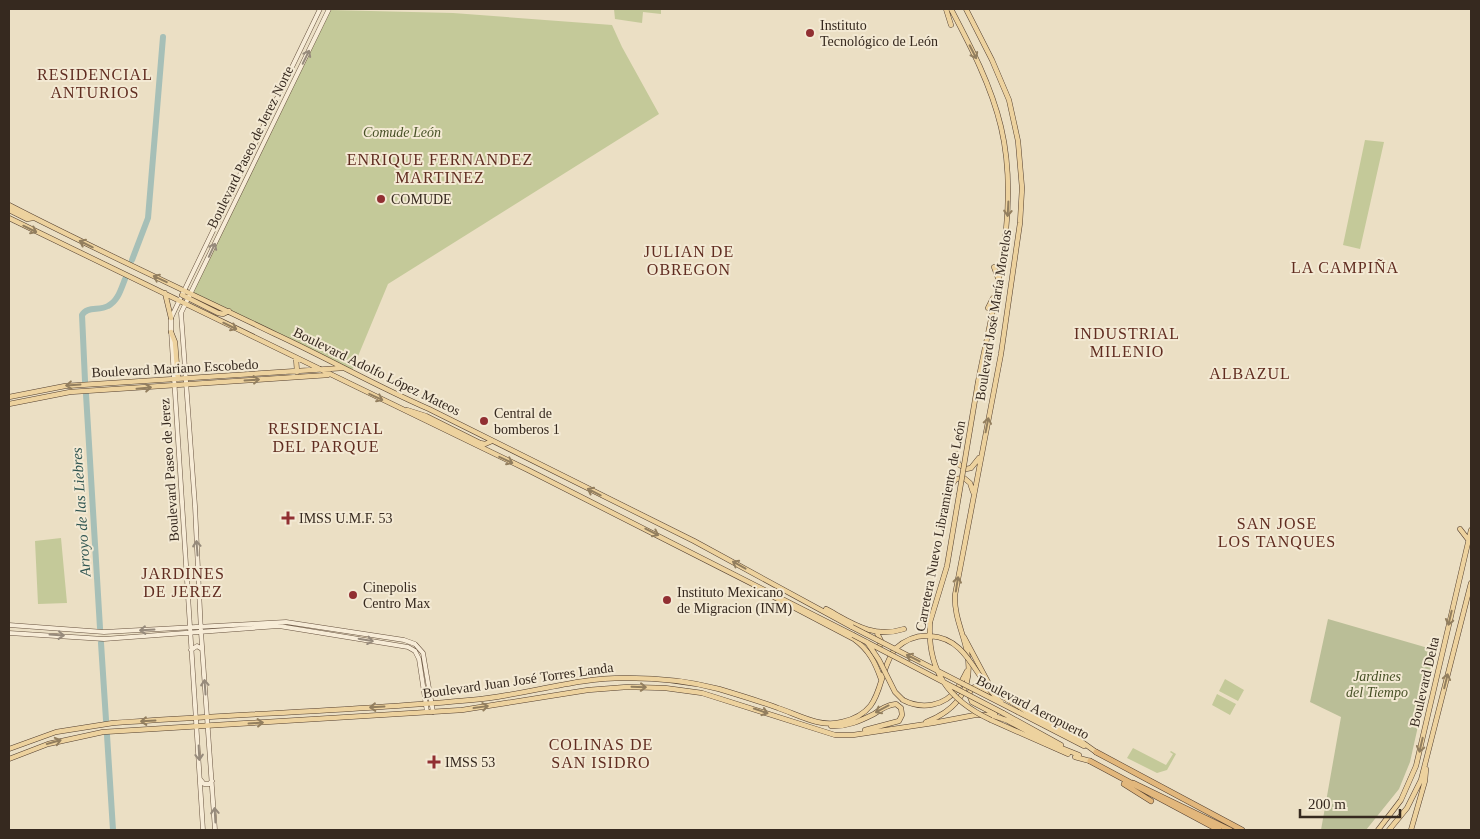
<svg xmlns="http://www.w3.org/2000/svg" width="1480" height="839" viewBox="0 0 1480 839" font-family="'Times New Roman',serif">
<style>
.green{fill:#c4c999}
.cemetery{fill:#babe97}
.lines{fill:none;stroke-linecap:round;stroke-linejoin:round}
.river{stroke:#a6bfb7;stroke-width:6}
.secondary-casing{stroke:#67523f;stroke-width:5}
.primary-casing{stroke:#533f2f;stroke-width:5.5}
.trunk-casing{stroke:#533f2f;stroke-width:6}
.secondary{stroke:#f7ecd7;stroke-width:4}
.primary{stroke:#edd29e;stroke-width:4.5}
.trunk{stroke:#e2b77c;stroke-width:5}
.primary-bridge-casing{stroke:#533f2f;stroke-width:5.5;stroke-linecap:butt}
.primary-bridge{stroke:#edd29e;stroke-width:4.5}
.oneway{stroke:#927e5e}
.oneway2{stroke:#968a7b}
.poi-dot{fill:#912f32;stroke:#f3e9d3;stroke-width:2}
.labels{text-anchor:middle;stroke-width:4;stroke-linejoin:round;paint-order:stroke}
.poi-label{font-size:14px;fill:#36291f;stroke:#f3e9d3;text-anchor:start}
.park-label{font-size:14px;font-style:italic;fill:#475126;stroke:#f3e9d3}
.street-label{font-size:14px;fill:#36291f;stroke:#f3e9d3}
.water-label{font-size:15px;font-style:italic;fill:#2f5551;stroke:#f3e9d3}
.quarter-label{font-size:16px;letter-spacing:1px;fill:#602c20;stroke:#f3e9d3}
</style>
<rect width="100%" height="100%" fill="#ebdfc4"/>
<!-- green -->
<path class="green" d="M614,9H661V14L643,12L642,23L615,19Z
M329,10L453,13L612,25L622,47L659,114L388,284L351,373L192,295Z
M1365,140L1384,142L1360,249L1343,245Z
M61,538L67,603L38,604L35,541Z
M1225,679L1244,690L1238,701L1219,691Z
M1217,694L1236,704L1230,715L1212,705Z
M1133,748L1166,765L1173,754L1170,752L1171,751L1176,754L1167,770L1157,773L1127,758Z"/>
<!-- cemetery -->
<path class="cemetery" d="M1328,619L1435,650L1410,762L1399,789L1366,830H1321L1341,717L1310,702Z"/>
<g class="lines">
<!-- river -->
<path class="river" d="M132,260L148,218L163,37
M85,381L82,315C87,306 99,311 108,306C118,301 121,289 125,279
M86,394L100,628
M101,643L106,720
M107,735L113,830"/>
<!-- secondary casing -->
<g class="secondary-casing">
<path id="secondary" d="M183,293L320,9
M180,299L171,318V330L203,830
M9,625L104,632L286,622L404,640L415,644L423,653L433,712
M9,633L104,639L279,626L408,647L415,651L419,659L427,712
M191,650L197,646L202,649
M200,779L204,784H209L212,781
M215,830L201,632L195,506L181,313L329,9"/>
</g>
<!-- primary casing -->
<g class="primary-casing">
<path id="primary" d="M946,9L951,25
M951,9C971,47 991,85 1001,127C1021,211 994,299 978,382
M9,205C96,250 186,291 275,334C327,358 376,386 429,409L694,541L852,627
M9,210L27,219L33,218
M9,218L528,470L853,635
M994,267L998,278
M165,293L171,318
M182,295L218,313L223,314L229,311
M988,308L993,298
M171,332L175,342L178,379
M296,358L297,372
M9,397L65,386L343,368
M9,404L70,392L328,375
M407,410L426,416L480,443L485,444L492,441
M956,454L958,464L966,469L971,468L979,458
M949,488L956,479L964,478L970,483L973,492
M1460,529L1470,542
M774,597L854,639C869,650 875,662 881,679
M826,609C852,623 873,639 904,629
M930,622L947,566L959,495
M964,637L989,684L1000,695L1026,711L1075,737L1096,752
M874,647H878L882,643L877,633
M994,694L977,686L972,688L969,694L972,702L995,714
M903,700C922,710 945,706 957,689C961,683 964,677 967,671
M1018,712L1084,746
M1003,713L1061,745
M991,720L1068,754
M1008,721L1054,745L1079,755
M926,722C958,710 974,687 967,652C963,632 954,616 955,595L1001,354L1020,223L1022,188L1018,141L1009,100L992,60L966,9
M831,726C847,727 860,721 874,714C881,709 887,705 896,704L901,708L902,715L899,721L865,730
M9,749L56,732L113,723C232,714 352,711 471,700C523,696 576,677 628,678C658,678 689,681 719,689C739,695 759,701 778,708C799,715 820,728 842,722C885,712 875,681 893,652
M1075,757L1090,761
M9,759L48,744L103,732L462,710L588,690L627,687L665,688L702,693L835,735H853L933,723L975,715H991L1009,721
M1378,830L1401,800L1416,766L1471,530
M1389,830L1407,808L1421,780L1471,583
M1411,830L1425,781L1426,769"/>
</g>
<!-- trunk casing -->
<g class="trunk-casing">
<path id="trunk" d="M1096,752L1242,830
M1090,761L1219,830
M1133,783L1230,830
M1124,784L1151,801"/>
</g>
<!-- secondary -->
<use href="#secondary" class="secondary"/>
<!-- primary -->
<use href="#primary" class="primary"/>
<!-- trunk -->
<use href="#trunk" class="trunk"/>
<!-- primary-bridge casing -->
<g class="primary-bridge-casing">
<path id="primary-bridge" d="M959,495L978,382
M930,622C927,670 948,700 991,720
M852,627L1018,712
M853,635L1003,713
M867,642L879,660L895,692L903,700
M895,649C905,640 917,635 930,636C969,638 975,680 1001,702"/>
</g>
<!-- primary-bridge -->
<use href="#primary-bridge" class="primary-bridge"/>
</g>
<!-- one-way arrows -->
<defs><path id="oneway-shaft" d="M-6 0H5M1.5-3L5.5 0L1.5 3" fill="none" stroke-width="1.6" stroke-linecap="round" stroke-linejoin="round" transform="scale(1.25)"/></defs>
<g class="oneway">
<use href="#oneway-shaft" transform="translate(973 52) rotate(63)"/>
<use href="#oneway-shaft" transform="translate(1008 209) rotate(93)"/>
<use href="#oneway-shaft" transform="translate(30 229) rotate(26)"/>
<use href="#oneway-shaft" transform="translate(86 244) rotate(-154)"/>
<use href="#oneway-shaft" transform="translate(160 279) rotate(-155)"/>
<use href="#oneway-shaft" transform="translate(230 326) rotate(26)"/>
<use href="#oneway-shaft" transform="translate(252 380) rotate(-4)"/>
<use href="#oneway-shaft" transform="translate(73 385) rotate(176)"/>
<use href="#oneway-shaft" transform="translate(144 388) rotate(-5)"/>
<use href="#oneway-shaft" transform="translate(376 397) rotate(25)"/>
<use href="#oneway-shaft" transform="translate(987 425) rotate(-79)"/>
<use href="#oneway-shaft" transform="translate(506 460) rotate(25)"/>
<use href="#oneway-shaft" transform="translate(594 492) rotate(-153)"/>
<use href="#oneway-shaft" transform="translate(652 532) rotate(27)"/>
<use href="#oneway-shaft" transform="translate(739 565) rotate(-151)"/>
<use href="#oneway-shaft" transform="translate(957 584) rotate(-81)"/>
<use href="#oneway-shaft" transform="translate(1450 618) rotate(103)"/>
<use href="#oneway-shaft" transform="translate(913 658) rotate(-153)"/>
<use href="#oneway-shaft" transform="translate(1446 681) rotate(-76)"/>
<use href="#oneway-shaft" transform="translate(639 687) rotate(2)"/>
<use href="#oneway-shaft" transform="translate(377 707) rotate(177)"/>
<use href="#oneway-shaft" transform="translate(481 707) rotate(-8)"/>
<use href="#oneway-shaft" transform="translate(882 709) rotate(152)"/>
<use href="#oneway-shaft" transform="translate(761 711) rotate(19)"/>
<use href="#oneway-shaft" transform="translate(148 721) rotate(177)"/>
<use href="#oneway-shaft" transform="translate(256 723) rotate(-4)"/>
<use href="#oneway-shaft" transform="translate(54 742) rotate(-16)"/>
<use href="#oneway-shaft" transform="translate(1421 745) rotate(103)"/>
</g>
<g class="oneway2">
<use href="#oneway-shaft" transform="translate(306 57) rotate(-64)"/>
<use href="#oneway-shaft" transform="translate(212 250) rotate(-65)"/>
<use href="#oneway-shaft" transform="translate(197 548) rotate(-94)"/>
<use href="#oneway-shaft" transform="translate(147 630) rotate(177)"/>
<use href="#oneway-shaft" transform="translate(57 635) rotate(4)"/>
<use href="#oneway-shaft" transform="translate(366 640) rotate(10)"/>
<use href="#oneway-shaft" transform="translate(205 687) rotate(-94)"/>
<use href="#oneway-shaft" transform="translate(199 753) rotate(87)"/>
<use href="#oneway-shaft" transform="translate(215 815) rotate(-93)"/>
</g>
<!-- markers -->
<g class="poi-dot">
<circle cx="810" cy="33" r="5"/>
<circle cx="381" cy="199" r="5"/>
<circle cx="484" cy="421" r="5"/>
<path d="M285.5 510.5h5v5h5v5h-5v5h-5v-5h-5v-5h5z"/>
<circle cx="353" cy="595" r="5"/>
<circle cx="667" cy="600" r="5"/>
<path d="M431.5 754.5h5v5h5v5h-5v5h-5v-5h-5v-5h5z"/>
</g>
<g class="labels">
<!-- poi labels -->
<g class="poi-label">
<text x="820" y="30">Instituto<tspan x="820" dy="16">Tecnológico de León</tspan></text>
<text x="391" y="204">COMUDE</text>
<text x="494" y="418">Central de<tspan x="494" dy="16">bomberos 1</tspan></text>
<text x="299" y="523">IMSS U.M.F. 53</text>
<text x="363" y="592">Cinepolis<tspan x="363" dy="16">Centro Max</tspan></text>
<text x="677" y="597">Instituto Mexicano<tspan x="677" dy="16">de Migracion (INM)</tspan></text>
<text x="445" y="767">IMSS 53</text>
</g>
<!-- park labels -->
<g class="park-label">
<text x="402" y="137">Comude León</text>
<text x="1377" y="681">Jardines<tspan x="1377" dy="16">del Tiempo</tspan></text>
</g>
<!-- street labels -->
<g class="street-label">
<text transform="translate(250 147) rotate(-64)" y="5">Boulevard Paseo de Jerez Norte</text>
<text transform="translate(993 315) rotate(-81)" y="5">Boulevard José María Morelos</text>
<text transform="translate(175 368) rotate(-3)" y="5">Boulevard Mariano Escobedo</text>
<text transform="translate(377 371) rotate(26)" y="5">Boulevard Adolfo López Mateos</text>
<text transform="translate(169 470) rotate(-94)" y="5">Boulevard Paseo de Jerez</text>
<text transform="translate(940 526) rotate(-79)" y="5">Carretera Nuevo Libramiento de León</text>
<text transform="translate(518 680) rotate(-8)" y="5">Boulevard Juan José Torres Landa</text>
<text transform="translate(1424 682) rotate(-77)" y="5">Boulevard Delta</text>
<text transform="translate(1033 707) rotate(27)" y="5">Boulevard Aeropuerto</text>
</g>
<!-- water labels -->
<g class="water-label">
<text transform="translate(81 512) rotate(-94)" y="5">Arroyo de las Liebres</text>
</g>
<!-- quarter labels -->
<g class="quarter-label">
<text x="95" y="80">RESIDENCIAL<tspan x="95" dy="18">ANTURIOS</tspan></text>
<text x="440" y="165">ENRIQUE FERNANDEZ<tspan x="440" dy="18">MARTINEZ</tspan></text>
<text x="689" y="257">JULIAN DE<tspan x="689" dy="18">OBREGON</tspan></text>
<text x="1345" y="273">LA CAMPIÑA</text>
<text x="1127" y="339">INDUSTRIAL<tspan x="1127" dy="18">MILENIO</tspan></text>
<text x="1250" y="379">ALBAZUL</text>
<text x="326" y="434">RESIDENCIAL<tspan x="326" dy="18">DEL PARQUE</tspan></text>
<text x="1277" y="529">SAN JOSE<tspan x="1277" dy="18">LOS TANQUES</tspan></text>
<text x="183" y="579">JARDINES<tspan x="183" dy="18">DE JEREZ</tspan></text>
<text x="601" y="750">COLINAS DE<tspan x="601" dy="18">SAN ISIDRO</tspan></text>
</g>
</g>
<!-- border -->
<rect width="1480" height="839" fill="none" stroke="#36291f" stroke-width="20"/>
<!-- scale -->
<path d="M1300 809v8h100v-8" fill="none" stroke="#36291f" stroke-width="2.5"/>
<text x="1308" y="809" font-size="15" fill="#36291f" stroke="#f3e9d3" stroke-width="4" paint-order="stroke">200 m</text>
</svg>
